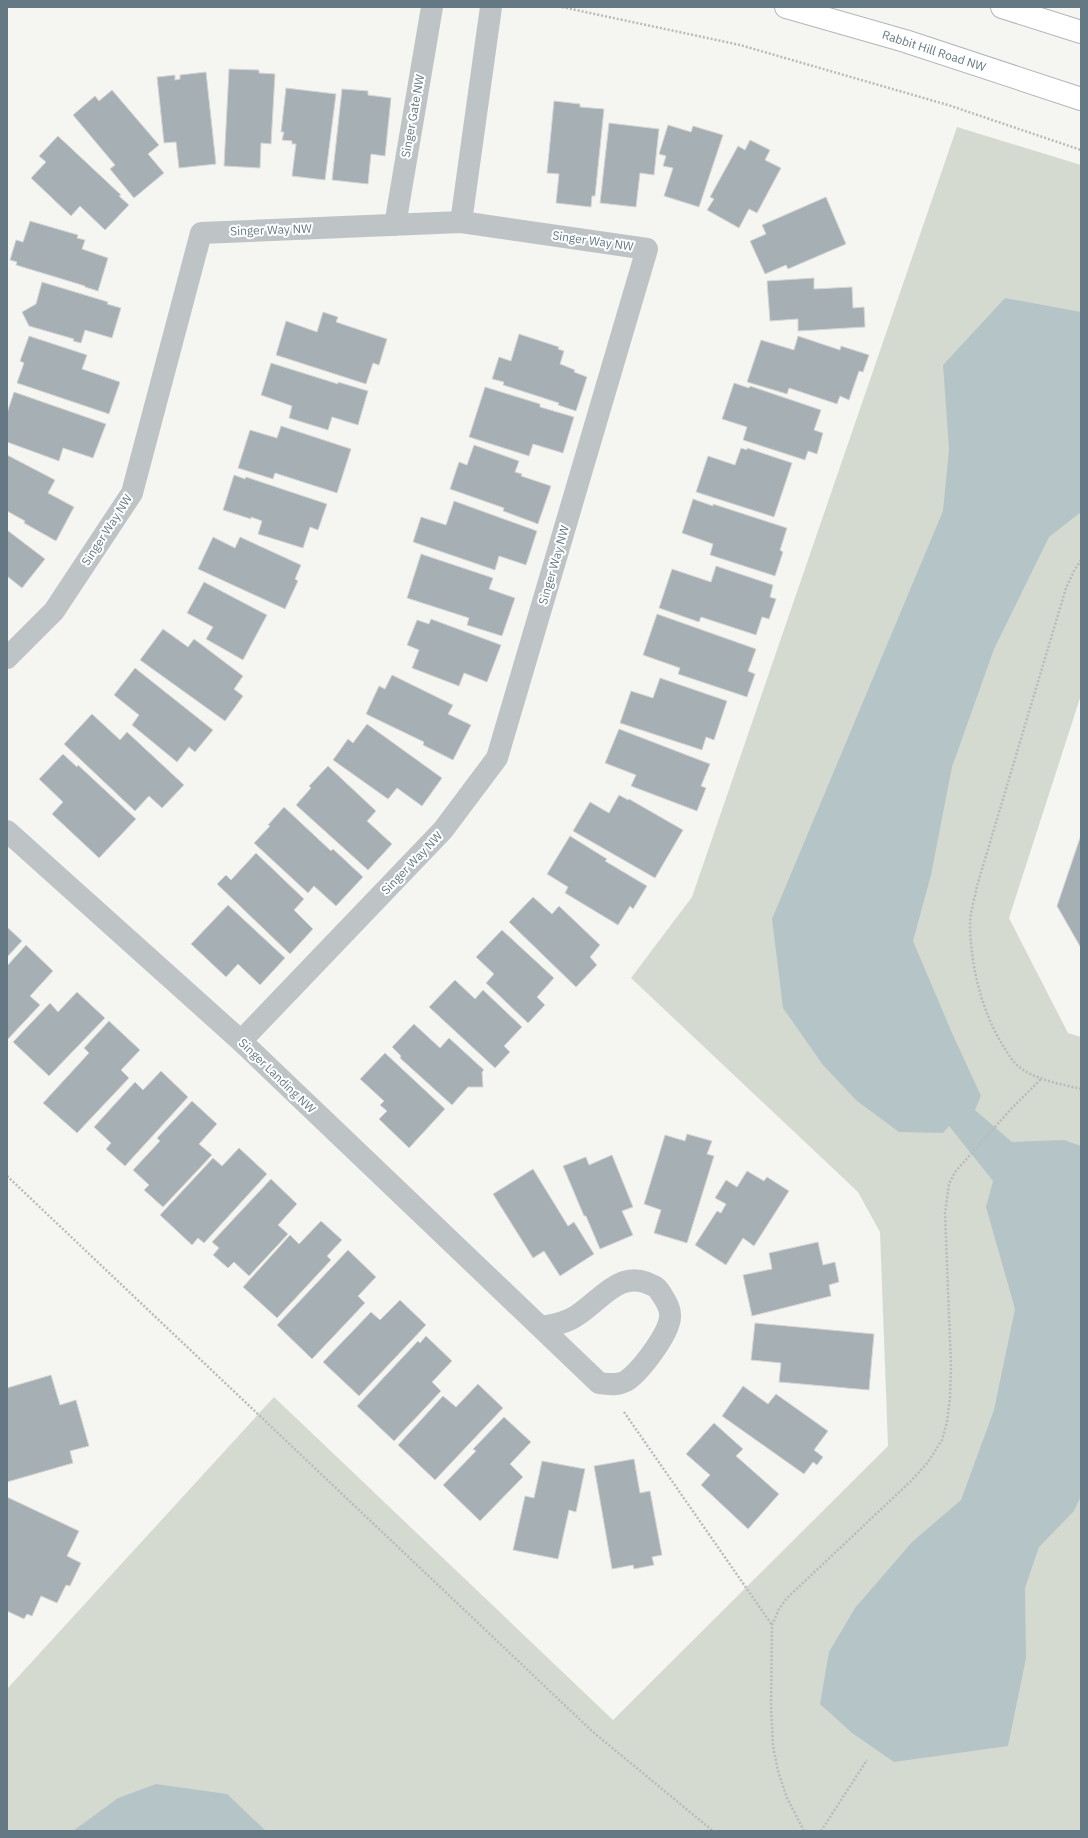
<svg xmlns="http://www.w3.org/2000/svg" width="1088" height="1838" viewBox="0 0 1088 1838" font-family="'IBM Plex Sans',sans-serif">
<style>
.green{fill:#d5dad0}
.water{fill:#b5c4c7}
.building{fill:#a6b0b4;stroke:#d6d6d4}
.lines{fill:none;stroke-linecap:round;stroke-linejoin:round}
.secondary-casing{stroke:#b0b7ba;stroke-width:24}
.path{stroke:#b8bbbd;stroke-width:2.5;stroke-dasharray:2 2;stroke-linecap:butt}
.minor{stroke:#bec3c6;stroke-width:22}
.secondary{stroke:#fff;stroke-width:22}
.labels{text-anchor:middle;stroke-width:4;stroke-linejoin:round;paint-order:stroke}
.street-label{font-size:12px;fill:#647983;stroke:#fff}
</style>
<rect width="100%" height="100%" fill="#f5f5f1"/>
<!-- green -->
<path class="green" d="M957,127L1081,165V695L1009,918L1068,1033L1081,1037V1831H7V1689L274,1397L613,1720L888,1446L880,1232L858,1192L631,978L692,897Z"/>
<!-- water -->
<path class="water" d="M1005,298L1081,312V512L1049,537L994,649L952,767L931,875L913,941L952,1033L981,1096L975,1110L1012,1142L1064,1140L1081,1146V1496L1074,1511L1039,1547L1025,1588L1026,1658L1008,1746L894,1762L852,1733L820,1704L829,1652L855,1608L912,1542L961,1500L994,1410L1015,1309L986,1207L993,1181L949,1126L943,1133L899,1132L857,1101L823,1065L783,1008L772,919L943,511L949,449L943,365Z
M156,1784L227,1794L266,1831H73L118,1798Z"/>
<!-- building -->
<path class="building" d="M229,69L259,70V73L275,74L271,144L261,143L260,168L224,166Z
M206,72L216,164L179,168L176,142L164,143L157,77L175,75V80L180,79V75Z
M286,88L336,94L325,180L292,176L296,144H292V141L282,140L284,132H281Z
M342,89L368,91V95L391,98L385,156L371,154L368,184L332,180Z
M112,90L159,145L148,154L164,173L134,198L110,169L115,165L73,115L95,96L99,101Z
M554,101L580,104V107L604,109L595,196H592L591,207L556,203L559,174L547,173Z
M609,123L659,129L654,175L640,173L636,207L600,203Z
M668,125L691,132L693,126L723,135L699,207L664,196L673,168L663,166L666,156L659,154Z
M58,136L121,195L119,196L129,205L105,230L80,206L71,216L31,178L46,162L39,156Z
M750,140L770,150L765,160L781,168L757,213L749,209L739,228L707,210L714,199L710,197L738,146L745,150Z
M826,197L846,244L788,269L786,265L765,274L750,241L766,234L762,225Z
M30,221L78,235L77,238L85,240L82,249L108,258L98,291L85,287V286L16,265L17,262L10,260L16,240L23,242Z
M814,278V289L852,287L853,308L864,307L865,327L798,331V319L770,321L767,281Z
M42,282L108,302L107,304L121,308L112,338L85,330L81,343L73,341L74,339L29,326L22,312L36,304Z
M323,312L338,317L336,322L387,339L379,365L373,363L366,384L276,355L286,321L317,332Z
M519,334L559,347L558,349L564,351L560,364L575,370L574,372L587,377L576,411L558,405L559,403L503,385L504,382L492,379L499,357L511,361Z
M29,336L87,355L82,369L120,382L109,414L17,383L24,363L20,361Z
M798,336L840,350L841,346L869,355L863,372L859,371L849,400L840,396L837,404L789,388L787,394L747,382L761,340L794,350Z
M271,363L338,384V382L368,391L358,425L332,417L328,430L289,418L292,406L261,395Z
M734,383L749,388L750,386L821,410L814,430L823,433L817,454L808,451L805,460L743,440L747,427L722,419Z
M485,387L540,404V407L574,417L563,453L533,444L529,456L469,437Z
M14,392L106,424L93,458L63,448L59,461L7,442V413Z
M281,426L351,449L337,493L275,473L273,479L238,468L250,430L277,438Z
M474,445L519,461L515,472L522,474L521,476L551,486L538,524L503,511L504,508L450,489L459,462L467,465Z
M741,448L747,450V448L792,463L774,517L696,492L708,456L735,465Z
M7,455L55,480L48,493L74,507L56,541L24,523L25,521L7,511Z
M234,475L245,479L246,477L327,504L318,530L310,527L303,548L258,534L262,521L251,517V519L223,510Z
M693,499L713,506V504L787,528L780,550L783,552L775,576L710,555L713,544L682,533Z
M454,501L537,531L526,565L499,556L495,570L413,542L421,517L446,525Z
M7,530L45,559L22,588L7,576Z
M213,537L235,548L240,537L301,565L295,579L298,581L285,609L198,569Z
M421,554L493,578L489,589L515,598L502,636L467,625L469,618L407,598Z
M716,566L773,585L770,597L776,599L769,619L762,617L756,635L701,617L699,622L659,608L672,569L711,582Z
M204,582L267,615L243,660L206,639L213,627L187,613Z
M657,614L756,649L748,671L755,674L747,697L678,674L680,668L643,655Z
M431,619L501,645L487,682L464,673L459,686L412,668L419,650L407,645L417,620L429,624Z
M163,629L188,647L194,639L243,676L234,689L243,696L225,721L140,660Z
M135,668L213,730L195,752L189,747L177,762L132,725L139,715L114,695Z
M392,675L453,705L448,714L471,725L453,760L423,745L424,742L366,714L379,686L385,689Z
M660,678L727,701L714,740L706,737L702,750L620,723L631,691L653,698Z
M92,714L120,740L127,732L184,785L162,808L149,796L135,811L64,744Z
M367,724L442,778L422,806L397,788L388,799L333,760L348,739L353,743Z
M619,729L710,764L701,786L706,788L697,811L631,786L636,775L605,763Z
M63,754L77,767L78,765L136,819L99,858L52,814L63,802L39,779Z
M328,766L376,811L367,821L392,844L368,870L296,805L311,788L309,786Z
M619,795L628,800L629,799L683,830L655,878L573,831L590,802L609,813Z
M284,807L331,851L333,849L363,877L336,906L314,886L308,893L254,843L270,826L268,825Z
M1081,835V948L1057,906Z
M570,836L607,859L605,861L647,886L633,909L630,906L618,925L565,893L568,887L547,874Z
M256,853L304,899L294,910L313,929L290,954L217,884L226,875L231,880Z
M533,897L552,914L559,906L600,945L590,957L597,965L576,987L509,922Z
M228,905L285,958L260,985L238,964L226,977L191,944Z
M7,927L22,941L7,957Z
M502,930L554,978L537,997L545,1005L528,1023L486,983L494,974L476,957Z
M26,945L53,971L30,996L40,1005L7,1040V966Z
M455,980L475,999L483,990L522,1027L504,1046L510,1052L495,1068L429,1007Z
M77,992L105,1018L49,1076L13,1042L50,1003L58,1012Z
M109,1021L140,1050L121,1070L129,1078L77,1133L43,1103L89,1053L84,1048Z
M414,1024L440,1048L449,1038L484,1070L482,1072L483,1087H468L452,1105L400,1058L401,1056L392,1047Z
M385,1053L445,1109L409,1148L379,1119L387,1111L380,1105L384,1101L360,1079Z
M161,1071L188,1097L125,1166L106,1149L111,1143L94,1127L135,1082L143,1090Z
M192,1101L217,1124L199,1144L212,1155L163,1207L144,1190L149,1185L133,1170L160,1141L157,1138Z
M687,1134L712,1141L707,1154L714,1156L687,1243L654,1233L661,1210L644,1204L665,1135L685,1141Z
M239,1148L267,1174L204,1243L198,1238L192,1245L160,1215L213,1158L222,1166Z
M612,1155L633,1207L622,1211L633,1235L600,1249L586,1216H584L563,1166L586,1157L589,1165Z
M533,1169L568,1226L574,1222L594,1254L560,1276L544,1251L533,1258L493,1194Z
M747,1171L764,1181L767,1177L789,1191L754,1246L743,1238L726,1265L695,1245L717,1211L721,1213L726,1204L715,1198L726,1180L737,1187Z
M271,1179L297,1204L278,1225L288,1234L249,1276L234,1262L228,1268L213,1255L219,1248L212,1242Z
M321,1221L342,1240L327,1256L331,1260L277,1318L243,1287L290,1235L299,1244Z
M818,1242L823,1265L835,1262L839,1282L829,1285L831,1296L752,1316L743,1275L772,1269L769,1253Z
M348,1250L376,1277L358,1296L365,1303L312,1359L277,1325Z
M400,1300L426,1325L359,1396L323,1362L371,1312L380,1320Z
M755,1323L874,1334L869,1390L779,1382L781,1363L751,1360Z
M426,1336L452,1361L432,1382L441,1391L394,1441L357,1406L418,1341L420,1343Z
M51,1375L60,1405L76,1400L89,1446L70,1451L73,1463L7,1482V1388Z
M478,1384L503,1408L435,1480L398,1445L443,1396L456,1407Z
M743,1386L768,1404L776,1394L828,1431L814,1450L823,1457L817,1465L813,1462L804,1474L722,1416Z
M504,1417L531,1442L510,1464L523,1477L480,1521L443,1485L476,1451L473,1449Z
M714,1423L743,1449L736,1456L779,1494L748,1529L701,1485L710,1475L686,1454Z
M634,1459L640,1493L650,1491L662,1555L652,1557L654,1565L634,1569L633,1565L612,1569L594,1466Z
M542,1461L585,1469L576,1512L569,1510L558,1559L513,1550L525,1496L534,1498Z
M7,1497L79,1531L67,1556L81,1563L70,1586L66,1585L57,1603L41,1596L32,1616L27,1614L24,1619L7,1611Z"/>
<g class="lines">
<!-- secondary casing -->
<g class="secondary-casing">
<path id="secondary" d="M786,7L905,41L1081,99
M1002,7L1081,32"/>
</g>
<!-- path -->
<path class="path" d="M562,7L740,45L948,105L1081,150
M1081,560L1074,571L1066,588L977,886C975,898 970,912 970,925C971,968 982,1013 1005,1049C1009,1055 1013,1062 1018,1066C1035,1080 1061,1084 1081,1089
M7,1176L593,1732L713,1831
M624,1412L772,1625
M804,1831L787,1798L778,1771L773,1746L771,1706L772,1625L779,1609L787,1598L911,1481L928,1462L942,1440L947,1422L950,1398L951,1366L945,1213L949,1184L955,1172L1011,1109L1041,1079
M821,1831L867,1760"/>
<!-- minor -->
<path class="minor" d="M461,222L491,7
M395,225L432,7
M7,658L54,611L132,493L201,233L461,222L647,249L497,758L443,830L241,1041
M7,831L241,1041L599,1383C608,1384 617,1386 626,1381C640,1372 669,1334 670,1317C671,1310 666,1301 662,1295C660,1292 658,1288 654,1286C620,1267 602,1300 576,1316C566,1323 553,1325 542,1327"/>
<!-- secondary -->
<use href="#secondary" class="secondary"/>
</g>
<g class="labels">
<!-- street labels -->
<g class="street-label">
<text transform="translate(934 51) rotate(18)" y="4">Rabbit Hill Road NW</text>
<text transform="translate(413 116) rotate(-80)" y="4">Singer Gate NW</text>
<text transform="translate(271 230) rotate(-2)" y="4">Singer Way NW</text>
<text transform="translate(593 241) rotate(8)" y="4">Singer Way NW</text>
<text transform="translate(107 530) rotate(-57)" y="4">Singer Way NW</text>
<text transform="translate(554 565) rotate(-74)" y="4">Singer Way NW</text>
<text transform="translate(412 863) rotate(-46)" y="4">Singer Way NW</text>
<text transform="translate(277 1076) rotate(44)" y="4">Singer Landing NW</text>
</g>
</g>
<!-- border -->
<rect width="1088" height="1838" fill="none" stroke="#647983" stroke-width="16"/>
</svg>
